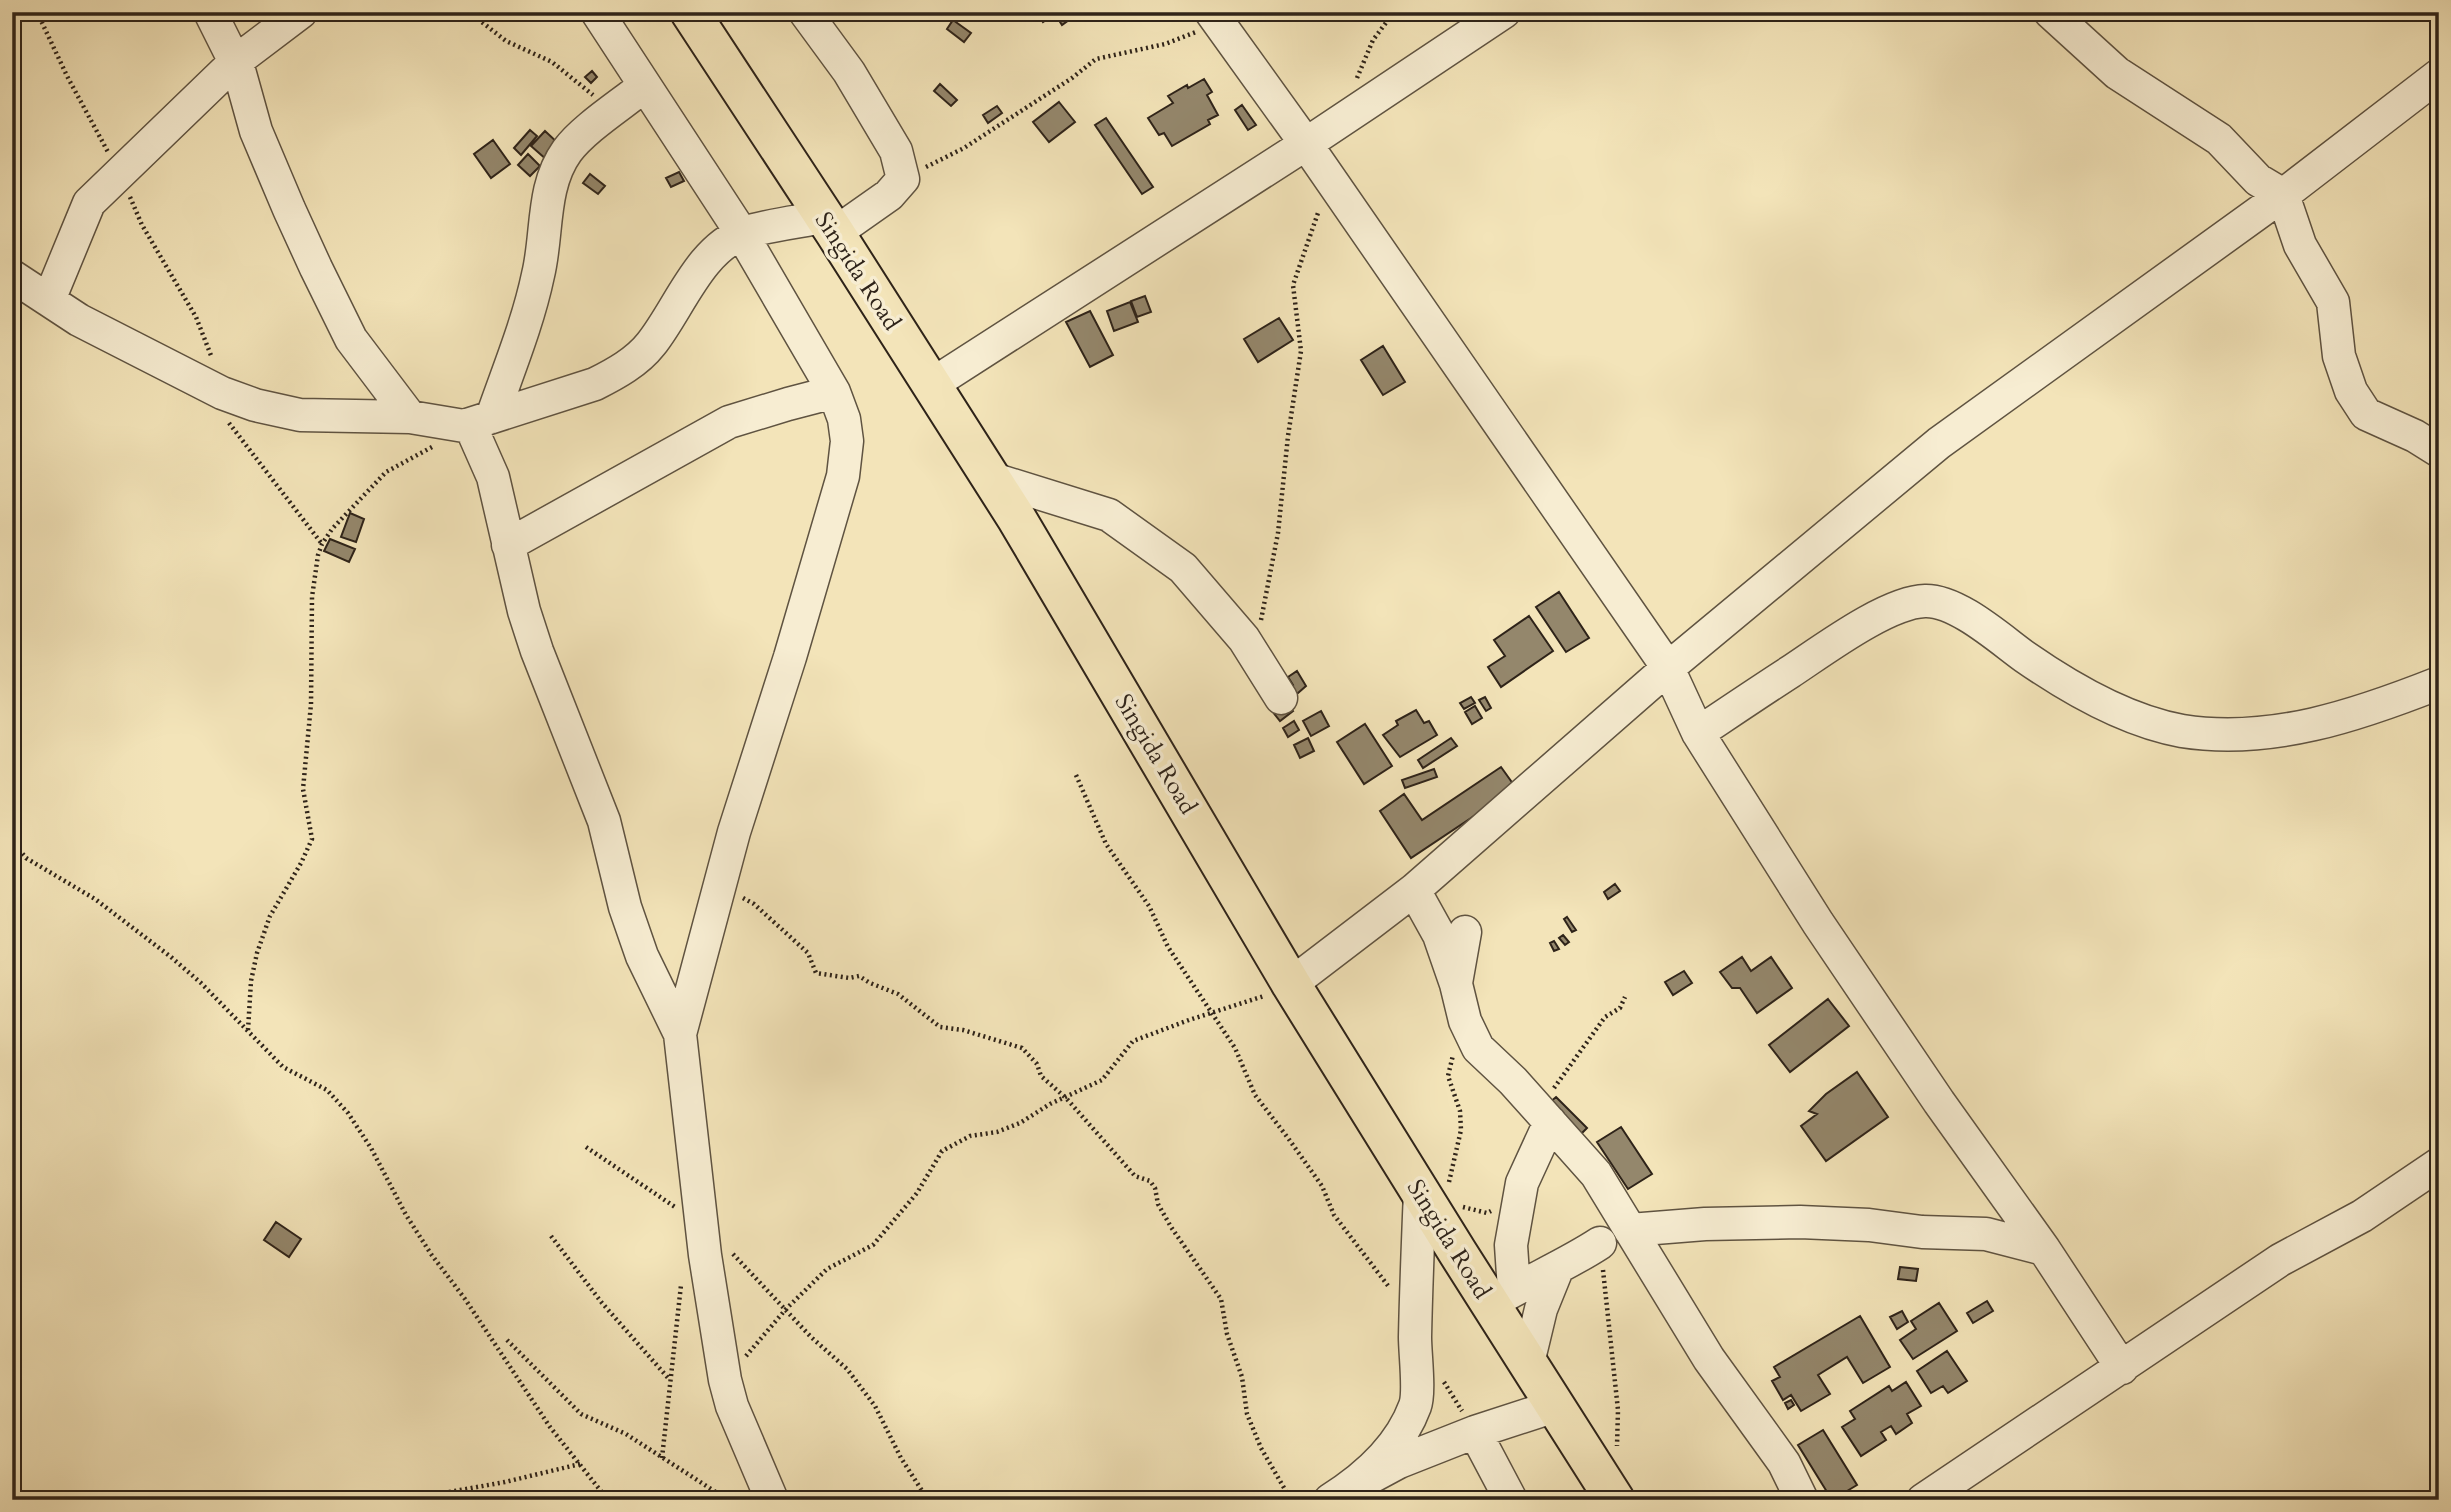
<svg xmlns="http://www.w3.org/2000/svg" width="2451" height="1512" viewBox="0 0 2451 1512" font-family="Cardo,serif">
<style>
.building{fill:#94876c;stroke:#2e2319;stroke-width:2}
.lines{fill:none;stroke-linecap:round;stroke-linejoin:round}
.minor-casing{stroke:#5f5341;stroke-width:35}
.highway-casing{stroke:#2e2319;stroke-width:42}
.path{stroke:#2e2319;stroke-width:4.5;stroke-dasharray:2 3.5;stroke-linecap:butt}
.minor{stroke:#f7edd2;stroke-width:32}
.highway{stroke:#f3e4b9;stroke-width:38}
.labels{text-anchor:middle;stroke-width:7;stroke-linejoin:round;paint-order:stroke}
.street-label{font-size:24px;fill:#2e2319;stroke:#f7edd2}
</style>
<rect width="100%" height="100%" fill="#f3e4b9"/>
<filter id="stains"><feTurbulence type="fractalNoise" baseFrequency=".00286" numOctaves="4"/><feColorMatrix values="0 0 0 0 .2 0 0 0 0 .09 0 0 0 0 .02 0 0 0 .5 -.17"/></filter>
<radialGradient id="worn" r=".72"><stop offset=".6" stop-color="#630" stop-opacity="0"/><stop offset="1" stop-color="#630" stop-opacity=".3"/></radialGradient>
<!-- building -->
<path class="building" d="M1037,12H1080L1062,25L1055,14L1043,22Z
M953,20L971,33L964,42L947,29Z
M592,71L597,77L591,83L585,77Z
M1204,79L1212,92L1207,95L1218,115L1208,120L1210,124L1172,146L1164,133L1159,135L1148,118L1173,103L1168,96L1187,85L1188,88Z
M940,84L957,100L951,106L934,91Z
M1059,102L1075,122L1049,142L1033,122Z
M1242,105L1256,125L1248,130L1235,110Z
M997,106L1002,113L988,123L983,115Z
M1106,118L1153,187L1142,194L1095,125Z
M530,130L537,136L521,155L514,148Z
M545,131L560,145L547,160L531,146Z
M493,140L510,164L491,178L474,154Z
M528,154L540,166L530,176L518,165Z
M679,172L684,181L671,187L666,178Z
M590,174L605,186L598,194L583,183Z
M1145,296L1151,312L1137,317L1131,301Z
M1130,302L1138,322L1114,331L1107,311Z
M1090,311L1113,355L1090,367L1066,322Z
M1279,318L1293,340L1258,362L1244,339Z
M1383,346L1405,382L1383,395L1361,360Z
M350,513L364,519L356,542L341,537Z
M330,539L355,549L349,562L324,551Z
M1559,592L1589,638L1566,652L1536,607Z
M1529,616L1553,651L1501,687L1488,667L1505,656L1494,640Z
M1297,671L1306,686L1290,700L1284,691L1293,685L1288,677Z
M1471,697L1475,703L1464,709L1460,703Z
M1485,697L1491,708L1486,711L1479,700Z
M1285,701L1293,711L1280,721L1272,711Z
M1475,706L1482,718L1472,724L1465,712Z
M1416,710L1424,723L1429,721L1437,735L1400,757L1383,735L1398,725L1396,721Z
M1321,711L1329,726L1311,736L1303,721Z
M1294,721L1299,730L1288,737L1283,728Z
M1365,724L1392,766L1364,784L1337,742Z
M1308,738L1314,751L1300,758L1294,745Z
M1451,738L1457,746L1423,768L1418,760Z
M1501,767L1516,788L1411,858L1380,811L1404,794L1422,820Z
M1434,769L1437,777L1405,788L1402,780Z
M1615,884L1620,891L1608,899L1604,892Z
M1567,917L1576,930L1572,932L1564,919Z
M1563,935L1569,942L1565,945L1559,938Z
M1554,941L1559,949L1554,951L1550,943Z
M1742,957L1751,971L1771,957L1792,988L1757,1013L1740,988H1732L1720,972Z
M1684,971L1692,983L1673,995L1665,982Z
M1828,999L1849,1026L1790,1072L1769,1045Z
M1857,1072L1888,1117L1826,1161L1801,1126L1817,1114L1809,1111L1826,1094Z
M1556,1097L1587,1128L1581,1134L1549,1103Z
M1621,1127L1652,1174L1628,1189L1597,1142Z
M276,1222L301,1239L289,1257L264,1240Z
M1900,1267L1918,1269L1916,1281L1898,1279Z
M1987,1301L1993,1311L1973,1323L1967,1313Z
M1939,1303L1957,1331L1913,1359L1900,1340L1916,1329L1911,1321Z
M1902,1311L1908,1322L1897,1329L1890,1317Z
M1860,1316L1890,1367L1863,1383L1847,1357L1818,1375L1830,1394L1801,1411L1791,1395L1783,1400L1772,1381L1780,1377L1774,1367Z
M1947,1351L1967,1381L1948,1393L1943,1386L1931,1393L1917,1371Z
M1906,1382L1921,1406L1907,1414L1912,1423L1896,1434L1891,1426L1881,1432L1886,1440L1861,1456L1842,1427L1855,1419L1850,1411L1889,1386L1892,1391Z
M1791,1400L1794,1405L1788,1409L1785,1403Z
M1823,1430L1857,1485L1832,1500L1798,1445Z
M1858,1492L1862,1500H1844Z"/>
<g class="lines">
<!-- minor casing -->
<g class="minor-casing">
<path id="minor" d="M210,12L239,70L256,131L289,209L316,268L351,339L410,417
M597,12L742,234L834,392L844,419L847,441L843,476L790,657L734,832L680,1034
M805,12L849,72L896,151L903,179L889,195L835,233
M1211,12L1306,144L1668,668L1698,733L1818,923L1939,1102L2044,1249L2122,1368
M2050,12L2117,73L2219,139L2258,180L2283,195L2300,245L2333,302L2339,356L2351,391L2366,414L2415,436L2439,451
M12,276L79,320L222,393L255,405L300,415L410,417L464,426L595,384C615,374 637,362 651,344C679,309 699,249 744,233C768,225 797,222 823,217
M49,300L89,203L235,62L301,12
M931,385L1306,144L1504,12
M492,417C508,371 528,323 538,275C548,235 541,187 567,151C584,128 621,105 644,86
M470,425L493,477L524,611L537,651L604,821L625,907L642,956L680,1034L705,1255L725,1380L732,1406L772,1500
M990,478L1109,515L1183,568L1244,639L1281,698
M508,545L729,422L788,404L834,392
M1698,733C1728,713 1759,692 1790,672C1822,651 1887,602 1925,601C1957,600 2000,639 2025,657C2071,689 2126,721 2182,731C2271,745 2358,715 2439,683
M1414,890L1439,935L1456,984L1465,1021L1478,1048L1513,1081L1596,1174L1709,1359L1784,1463L1802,1500
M1456,983L1465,932
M1291,984L1414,890L1668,668L1939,443L2283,195L2439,75
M1630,1230L1705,1224L1800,1222L1869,1225L1922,1232L1986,1234L2044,1249
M1514,1290L1511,1245L1522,1183L1550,1122
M1500,1298C1533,1279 1568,1264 1600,1243
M1528,1363L1541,1309L1558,1267
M1475,1432L1511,1500
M1373,1476L1399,1462L1475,1432L1555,1406
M1330,1500C1365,1478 1400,1447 1415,1406C1420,1392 1415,1354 1415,1337C1416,1288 1418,1240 1420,1192
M1923,1500L2280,1260L2362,1216L2439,1164"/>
</g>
<!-- highway casing -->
<g class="highway-casing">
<path id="highway" d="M690,12L835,233L1017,519L1291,984L1458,1253L1615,1500"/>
</g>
<!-- path -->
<path class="path" d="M37,12L67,76L108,152
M469,12L506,41L552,62L593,95
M1357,78L1373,40L1394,12
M926,167L964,148L1072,78L1096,59L1165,44L1196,32
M130,197L142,225L196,317L212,358
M229,423L322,544
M1261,620L1278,533L1288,436L1301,351L1293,285L1319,210
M1076,775L1106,844L1149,906L1168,947L1235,1048L1255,1095L1288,1138L1322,1186L1334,1215L1389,1287
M12,841L26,858L95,899L171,957L201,983L283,1067L327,1090L348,1113L371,1148L406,1215L431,1254L465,1299L550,1427L608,1500
M743,898L754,904L808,953L816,973L849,978L859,976L870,983L898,994L940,1027L963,1030L1022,1048L1037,1064L1041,1076L1066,1098L1135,1176L1150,1181L1155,1188L1158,1204L1171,1227L1221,1299L1227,1334L1242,1377L1247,1414L1261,1448L1291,1500
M248,1030L251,981L257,953L270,916L301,863L312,839L303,789L311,704L312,597L318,555L322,544L332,529L386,472L432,447
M1554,1088L1605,1017L1620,1008L1625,997
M586,1147L675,1207
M1449,1182L1461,1130L1460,1111L1448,1076L1453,1055
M1463,1207L1487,1213L1491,1211
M551,1236L602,1303L669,1379
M733,1254L811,1337L847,1369L875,1406L901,1458L928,1500
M1603,1270L1618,1410L1617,1446
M507,1340L581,1414L626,1434L728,1500
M746,1356L786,1309L827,1269L873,1245L917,1193L942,1151L970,1136L997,1132L1020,1123L1050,1104L1102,1080L1133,1041L1189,1020L1264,996
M1444,1382L1462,1411
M662,1458L681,1285
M449,1492L505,1482L580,1464"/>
<!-- minor -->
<use href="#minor" class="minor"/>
<!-- highway -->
<use href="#highway" class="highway"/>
</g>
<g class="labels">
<!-- street labels -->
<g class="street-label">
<text transform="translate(858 271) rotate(57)" y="8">Singida Road</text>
<text transform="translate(1156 754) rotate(59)" y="8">Singida Road</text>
<text transform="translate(1449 1239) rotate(58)" y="8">Singida Road</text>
</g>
</g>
<!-- margin -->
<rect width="2451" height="1512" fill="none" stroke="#f3e4b9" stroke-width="42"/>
<rect x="14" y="14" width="2423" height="1484" fill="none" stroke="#2e2319" stroke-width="3.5"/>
<rect x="21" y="21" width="2409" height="1470" fill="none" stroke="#2e2319" stroke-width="2"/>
<rect width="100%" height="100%" filter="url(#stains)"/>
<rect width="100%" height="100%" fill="url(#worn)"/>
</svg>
